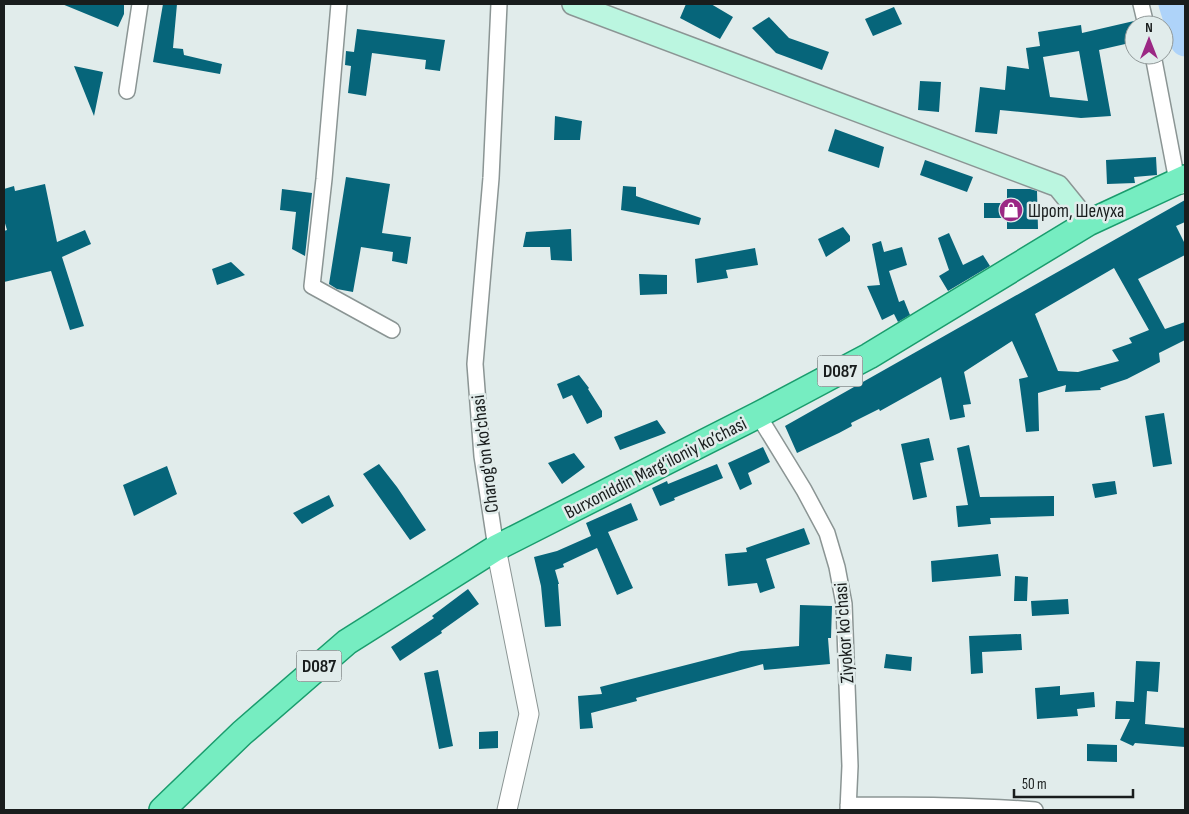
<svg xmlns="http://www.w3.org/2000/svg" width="1189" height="814" viewBox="0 0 1189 814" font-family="'Sofia Sans Condensed',sans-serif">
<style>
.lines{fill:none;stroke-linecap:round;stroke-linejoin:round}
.river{stroke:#aed3f9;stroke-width:29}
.building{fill:#06657a;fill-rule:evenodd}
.minor-casing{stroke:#8b9594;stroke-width:18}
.tertiary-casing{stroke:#8b9594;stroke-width:21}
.secondary-casing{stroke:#8b9594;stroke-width:24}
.primary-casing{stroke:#1a9c6d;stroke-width:28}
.minor{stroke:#fff;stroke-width:15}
.tertiary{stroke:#fff;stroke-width:19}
.secondary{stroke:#bbf6e0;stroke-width:21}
.primary{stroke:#76edc1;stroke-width:25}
.labels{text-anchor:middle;stroke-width:5;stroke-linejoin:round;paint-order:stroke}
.shield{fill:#e1eceb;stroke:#555b5b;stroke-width:1}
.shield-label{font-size:18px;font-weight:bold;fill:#191d1d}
.poi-label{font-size:19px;fill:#191d1d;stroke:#e1eceb;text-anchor:start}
.street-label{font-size:19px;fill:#191d1d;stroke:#e1eceb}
</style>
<rect width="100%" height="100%" fill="#e1eceb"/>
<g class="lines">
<!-- river -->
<path class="river" d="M1173,4L1185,42"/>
</g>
<!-- building -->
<path class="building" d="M62,4H124V14L118,27Z
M163,4H177L173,48L183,49L184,55L222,64L220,74L153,62Z
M686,4H711L733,17L720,39L680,18Z
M894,7L902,24L873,36L865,19Z
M769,17L789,38L829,52L822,70L776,53L752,28Z
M1134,21V42L1099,50L1111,116L1081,118L1000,110L997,134L975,132L980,87L1005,90L1007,66L1029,69L1026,48L1040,46L1038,32L1081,25L1082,33ZM1079,51L1088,101L1050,97L1043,57Z
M357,29L445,40L440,71L425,69L426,60L372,53L366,96L348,93L351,66L345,65L346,51L354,52Z
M74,66L103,72L94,116Z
M920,81L941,82L939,112L918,110Z
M555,116L582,121L580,140H554Z
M835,129L884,147L879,168L828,151Z
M1156,157L1157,175L1134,177L1135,183L1107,184L1106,160Z
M925,160L973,177L967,192L920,175Z
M346,177L390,184L382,233L411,237L407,264L392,261L393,252L361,247L353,292L337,289L329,284Z
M45,184L57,242L85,230L91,244L62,257L84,326L70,330L51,271L4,282V231L7,230L4,220V189L14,186L15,191Z
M623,186L636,187V196L701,218L699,225L621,210Z
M282,189L312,193L305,256L292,249L296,212L280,210Z
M1007,189H1030L1037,191L1038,229H1007V218H984V203H1007Z
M1185,200V222L1176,226L1185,244V255L1138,279L1165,329L1185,322V340L1159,353L1160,362L1127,379L1100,388L1101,390L1065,392L1066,385L1038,393L1039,431L1026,432L1019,379L1028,377L1012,341L964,372L971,404L963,405L965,417L950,420L941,377L880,411L879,409L851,423L852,426L839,433L797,453L785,426ZM1114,268L1149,330L1129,338L1132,343L1112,350L1119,361L1078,372L1058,371L1035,314Z
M843,227L850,236V241L826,257L818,239Z
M571,229L572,261L551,260L550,247H523L526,232Z
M949,233L963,265L983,255L990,266L948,291L939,276L949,270L938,238Z
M881,241L884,252L902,247L907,265L889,271L899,302L904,300L910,315L898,322L894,314L882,320L867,286L880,285L872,244Z
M755,248L758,265L726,270L728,278L697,283L695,259Z
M231,262L245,275L217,285L212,269Z
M639,274L667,275V294L640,295Z
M579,375L589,388L588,389L602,411V417L587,424L572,395L563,399L557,384Z
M1164,413L1172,464L1153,467L1145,416Z
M657,420L666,433L620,450L614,437Z
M929,438L934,460L920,463L927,497L913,500L901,444Z
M969,445L980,497L1054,496V516L990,518L991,524L958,527L956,506L968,505L957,448Z
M763,447L770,462L748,473L752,484L740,490L728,463Z
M574,453L585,467L562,484L548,463Z
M379,464L397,487L426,530L410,540L363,474Z
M717,464L723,478L674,498L675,500L660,506L652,488L667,481L668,484Z
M167,466L177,494L134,516L123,485Z
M1115,481L1117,494L1095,498L1092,484Z
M329,495L334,506L302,524L293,513Z
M631,503L638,520L608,532L633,588L617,595L597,548L563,564L564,567L555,570L559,584H558L561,626L545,627L541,586L534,557L557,551L591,536L586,523Z
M804,528L810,544L766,559L775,588L760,593L757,583L728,586L725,554L747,552L746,548Z
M998,554L1001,576L932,582L931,561Z
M1015,576L1028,577L1027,601H1014Z
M468,589L479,604L441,631L442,633L400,661L391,647L434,618L432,616Z
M1068,599L1069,614L1032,616L1031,601Z
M800,605L832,606L831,638H828L830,664L764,670L763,664L636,698L637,701L591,713L593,728L580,729L578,696L602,694L600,687L741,651L799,646Z
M1021,634L1022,650L982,652L983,673L971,674L969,636Z
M886,654L912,657L911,671L884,668Z
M1136,661L1160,662L1158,692L1147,691L1145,724L1185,728V747L1135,743L1133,746L1120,740L1130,719H1115L1116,701L1134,702Z
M438,670L453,746L439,749L424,673Z
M1060,686V695L1094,692L1095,707L1077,709L1078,716L1037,719L1035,688Z
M498,731V748L479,749V732Z
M1087,744L1117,745V762L1087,761Z"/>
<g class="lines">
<!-- minor casing -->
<g class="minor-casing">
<path id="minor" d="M339,4L324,179L312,286L392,330
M1141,4L1146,25
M1153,55L1177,181L1182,186
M127,91L140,4
M758,415L804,490L827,533L837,567L844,604L850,766L848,810
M496,548L482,456L475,364L491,178L499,4
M848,805C910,805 973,805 1035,810"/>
</g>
<!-- tertiary casing -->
<g class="tertiary-casing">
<path id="tertiary" d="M496,548L529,714L507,810"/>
</g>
<!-- secondary casing -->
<g class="secondary-casing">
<path id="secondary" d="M573,4L1058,186L1088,223"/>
</g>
<!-- primary casing -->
<g class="primary-casing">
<path id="primary" d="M162,810L242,733L347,642L496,548L758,415L869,356L1088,223L1185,178"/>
</g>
<!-- minor -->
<use href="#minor" class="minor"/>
<!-- tertiary -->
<use href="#tertiary" class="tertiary"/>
<!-- secondary -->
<use href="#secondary" class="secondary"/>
<!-- primary -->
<use href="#primary" class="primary"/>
</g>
<!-- icons -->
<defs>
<g id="shop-disc" transform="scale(1.25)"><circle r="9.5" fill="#9b2884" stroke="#e1eceb"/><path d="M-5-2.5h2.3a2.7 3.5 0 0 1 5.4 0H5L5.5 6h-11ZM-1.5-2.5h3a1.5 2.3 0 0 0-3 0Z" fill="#fff"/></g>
</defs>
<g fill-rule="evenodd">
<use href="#shop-disc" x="1011" y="210"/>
</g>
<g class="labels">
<!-- shield labels -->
<g class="shield">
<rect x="817.5" y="355.5" width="45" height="31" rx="4"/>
<rect x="296.5" y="650.5" width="45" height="31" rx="4"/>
</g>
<g class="shield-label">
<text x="840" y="377">D087</text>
<text x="319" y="672">D087</text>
</g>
<!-- poi labels -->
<g class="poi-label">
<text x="1028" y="217">Шрот, Шелуха</text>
</g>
<!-- street labels -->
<g class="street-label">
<text transform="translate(484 454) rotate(-97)" y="7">Charog'on ko'chasi</text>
<text transform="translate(655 467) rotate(-27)" y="7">Burxoniddin Marg’iloniy ko’chasi</text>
<text transform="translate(843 633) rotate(-94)" y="7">Ziyokor ko'chasi</text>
</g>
</g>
<!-- border -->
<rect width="1189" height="814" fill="none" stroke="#191d1d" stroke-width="10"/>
<!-- north arrow -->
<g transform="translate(1149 40)"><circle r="24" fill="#e1eceb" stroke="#919999"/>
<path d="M0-4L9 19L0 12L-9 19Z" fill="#9b2884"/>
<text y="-8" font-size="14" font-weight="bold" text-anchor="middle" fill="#191d1d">N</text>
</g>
<!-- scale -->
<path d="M1014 789v8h119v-8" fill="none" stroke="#191d1d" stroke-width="2.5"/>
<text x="1022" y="789" font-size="15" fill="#191d1d" stroke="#e1eceb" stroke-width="4" paint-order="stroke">50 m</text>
</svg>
